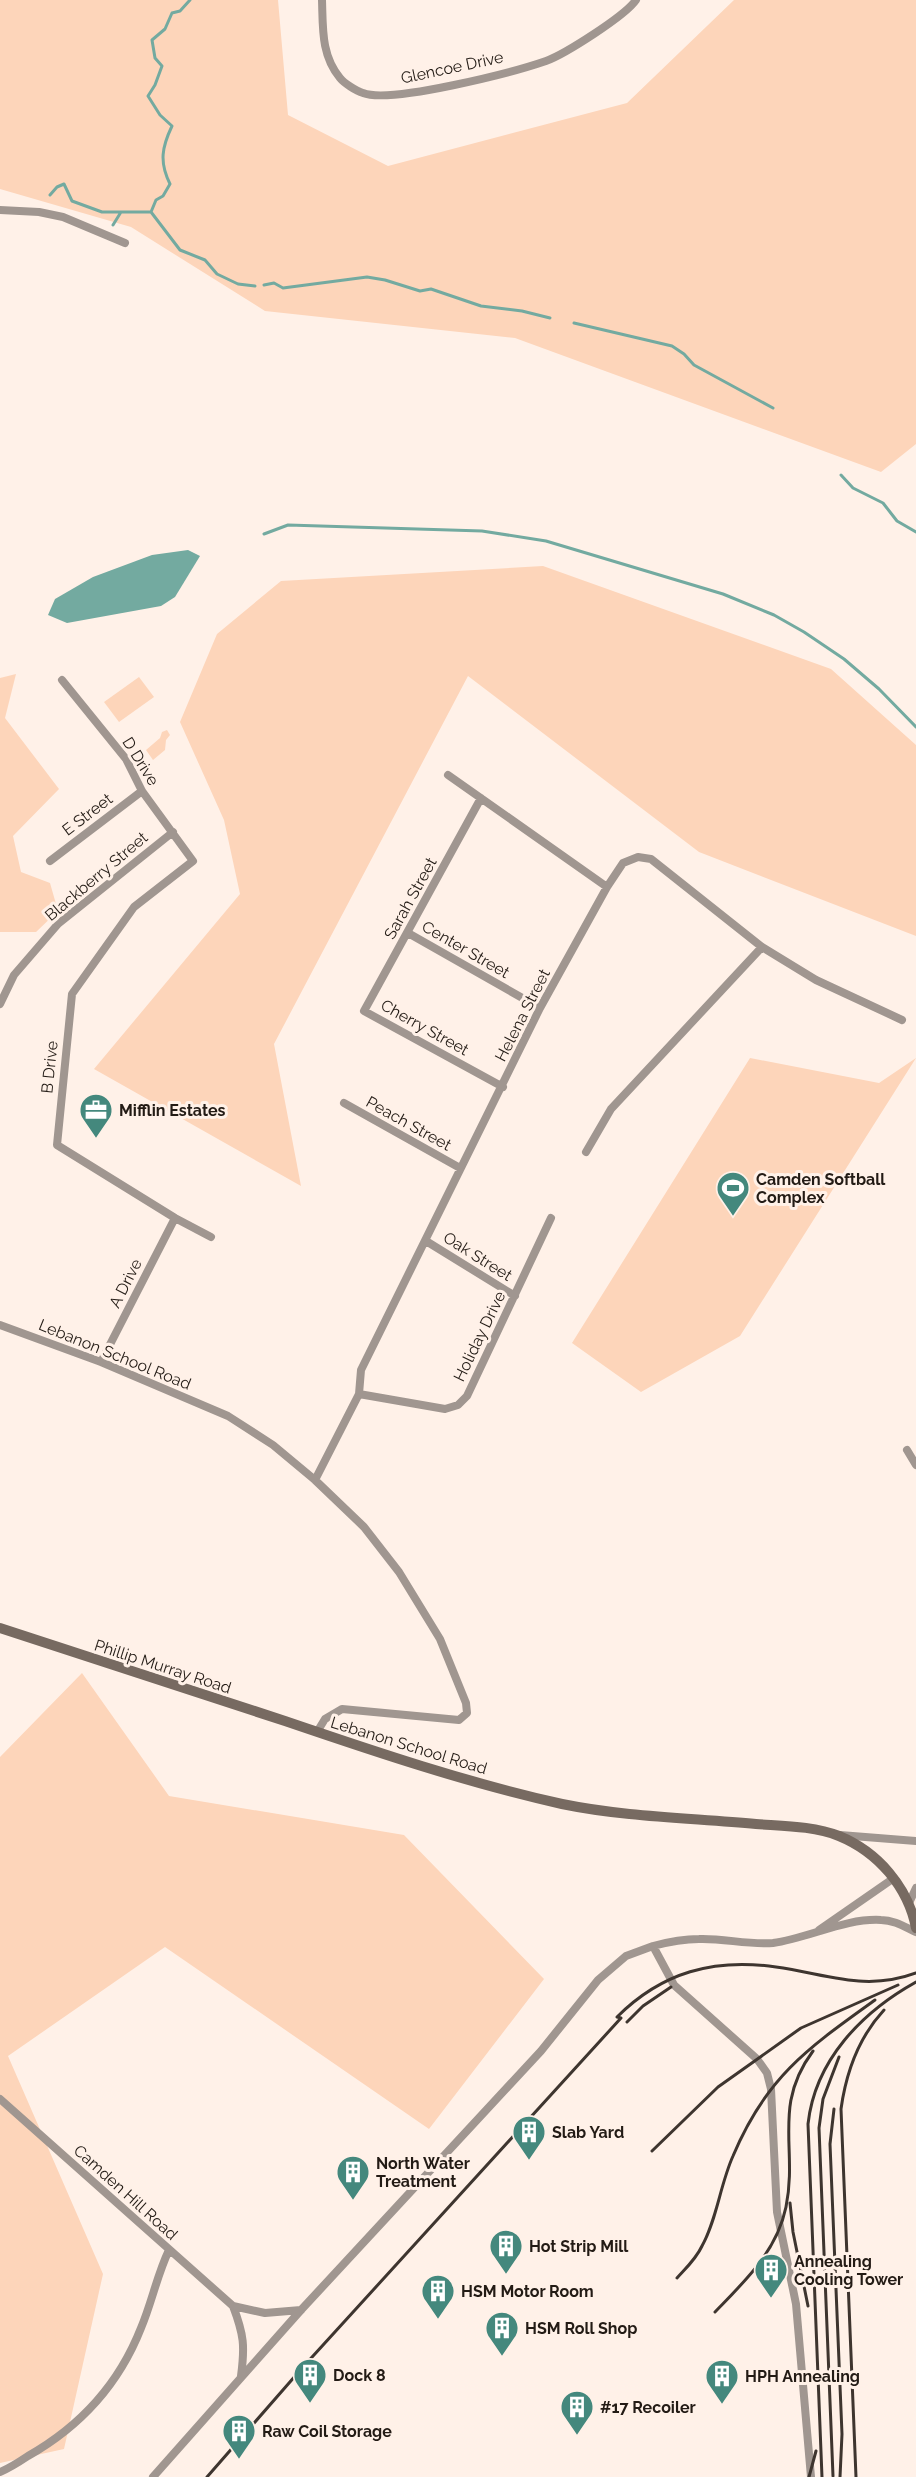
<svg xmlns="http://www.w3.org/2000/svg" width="916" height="2477" viewBox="0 0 916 2477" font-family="Raleway,sans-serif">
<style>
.green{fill:#fdd5ba}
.water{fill:#73aaa0}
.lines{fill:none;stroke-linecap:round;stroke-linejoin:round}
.stream{stroke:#73aaa0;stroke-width:3}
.street{stroke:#a09690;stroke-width:8}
.secondary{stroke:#776a61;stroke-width:10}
.rail{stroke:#3e352f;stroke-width:3}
.labels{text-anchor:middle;stroke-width:6;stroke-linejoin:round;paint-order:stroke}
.street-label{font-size:16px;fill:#231b15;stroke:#fff1e8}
.poi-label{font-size:16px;font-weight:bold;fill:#231b15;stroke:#fff1e8;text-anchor:start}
</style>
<rect width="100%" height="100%" fill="#fff1e8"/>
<!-- green -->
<path class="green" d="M0,0H278L288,115L388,166L627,103L734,0H916V444L881,472L515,338L265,311L131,227L0,189Z
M543,566L831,669L916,745V936L699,852L468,676L274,1044L301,1186L94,1069L240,894L224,820L180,722L217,634L281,581Z
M16,674L5,718L59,789L13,836L21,872L50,883L58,911L36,932H0V678Z
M139,677L154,697L119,722L104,702Z
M167,730L170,735L166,740L165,750L153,760L146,750L160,738L162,732Z
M750,1058L879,1083L916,1058L740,1336L641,1392L572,1343Z
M82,1673L169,1796L404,1835L544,1979L429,2129L165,1947L8,2056L103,2274L64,2449L0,2463V1757Z"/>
<!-- water -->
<path class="water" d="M188,550L200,556L175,597L161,606L67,623L48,615L55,599L93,577L152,555Z"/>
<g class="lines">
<!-- stream -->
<path class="stream" d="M50,195L57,187L64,184L72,201L102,212H151
M151,212L156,200L163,196L170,184C159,162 162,147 172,126L160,115L148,96L155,85L162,66L155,58L152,40L165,29L172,13L180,11L190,0
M151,212L180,250L205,260L217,274L238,284L255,286
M113,225L121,212
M264,285L274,283L283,288L367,277L385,280L420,291L431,289L481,306L522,311L550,318
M574,323L672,346L684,354L694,365L773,408
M841,475L853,488L883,503L897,521L916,532
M264,534L288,525L482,531L546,541L723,594L774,615L804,632L844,659L879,689L916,727"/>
<!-- street -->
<path class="street" d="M322,0C323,28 321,55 340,78C344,83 356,91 363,93C391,104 514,72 546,61C565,54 625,16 636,0
M0,210L39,212L63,217L125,243
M62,680L126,759L142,791L193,861L134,907L72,994L57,1145L175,1218L211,1237
M448,775L607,887
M481,798L364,1011L503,1087
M50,861L142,791
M408,933L540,1008
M0,1004L14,975L58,924L173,832
M344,1103L460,1168
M586,1152L611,1109L762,947
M426,1241L515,1296
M0,1325L101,1362L228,1416L273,1445L315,1480L364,1527L399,1572L440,1639L466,1703L467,1713L459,1720L342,1709L325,1719L317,1732
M101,1362L175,1218
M359,1394L445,1409L458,1405L467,1396L551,1218
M907,1450L916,1465
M315,1480L359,1394L361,1370L540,1008L607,887L623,863L638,857L651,859L762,947L816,980L902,1020
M840,1835L916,1841
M909,1903L916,1888
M819,1930L894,1878
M653,1946C668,1942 683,1939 699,1939C723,1938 748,1945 773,1943C809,1938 845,1918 881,1920C894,1920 905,1927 916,1932
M0,2099L233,2306C244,2335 245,2346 241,2376
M233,2306L265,2313L301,2310
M0,2472C10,2468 19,2462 28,2456C81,2426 119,2384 141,2328C152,2302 157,2275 169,2250
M153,2477L301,2310L541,2051L598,1980L626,1956L653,1946L674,1985L757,2059L767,2073L771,2089L777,2212L796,2304L811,2477"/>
<!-- secondary -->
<path class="secondary" d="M0,1628C95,1659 190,1690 285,1721C376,1752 468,1783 562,1804C625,1817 692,1818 756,1824C783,1826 814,1826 839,1836C878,1852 908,1887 916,1928"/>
<!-- rail -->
<path class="rail" d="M627,2022L643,2006L671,1987
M834,2109L830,2144L842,2434L840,2477
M652,2151L718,2087L801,2028L898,1985
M790,2203L793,2232L808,2306
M677,2278C686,2268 696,2259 702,2246C717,2219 720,2185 733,2156C766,2077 808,2048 875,2000
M715,2312C745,2281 777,2251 786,2207C798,2148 772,2106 813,2051
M833,2476L819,2128L823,2099L839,2057
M207,2477L303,2367L621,2018L617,2017C662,1972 714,1958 776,1967C827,1974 865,1992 916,1973
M809,2477L816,2451
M822,2477L808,2124C815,2060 862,2012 916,1982
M856,2477L841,2109C846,2073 859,2037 884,2010"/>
</g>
<!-- icons -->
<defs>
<g id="office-pin" transform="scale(1.725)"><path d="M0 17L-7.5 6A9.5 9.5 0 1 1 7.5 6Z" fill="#44887d" stroke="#fff1e8"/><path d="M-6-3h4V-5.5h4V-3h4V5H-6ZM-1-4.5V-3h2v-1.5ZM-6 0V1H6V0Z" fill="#fff"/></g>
<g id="stadium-pin" transform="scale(1.725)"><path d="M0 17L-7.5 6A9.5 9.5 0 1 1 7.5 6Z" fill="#44887d" stroke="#fff1e8"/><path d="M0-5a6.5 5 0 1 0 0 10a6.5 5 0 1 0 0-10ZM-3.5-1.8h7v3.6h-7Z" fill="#fff"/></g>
<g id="building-pin" transform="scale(1.725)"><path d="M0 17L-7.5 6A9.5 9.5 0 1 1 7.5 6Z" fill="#44887d" stroke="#fff1e8"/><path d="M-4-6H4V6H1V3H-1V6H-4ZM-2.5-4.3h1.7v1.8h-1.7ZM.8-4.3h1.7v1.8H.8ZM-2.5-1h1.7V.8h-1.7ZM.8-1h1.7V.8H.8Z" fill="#fff"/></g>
</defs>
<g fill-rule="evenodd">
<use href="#office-pin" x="96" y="1110"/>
<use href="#stadium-pin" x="733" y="1188"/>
<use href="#building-pin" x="529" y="2132"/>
<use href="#building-pin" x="353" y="2172"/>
<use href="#building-pin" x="506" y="2246"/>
<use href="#building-pin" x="771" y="2270"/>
<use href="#building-pin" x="438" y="2291"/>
<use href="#building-pin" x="502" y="2328"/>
<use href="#building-pin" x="310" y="2375"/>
<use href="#building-pin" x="722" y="2376"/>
<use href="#building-pin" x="577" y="2407"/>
<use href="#building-pin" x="239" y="2431"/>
</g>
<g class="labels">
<!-- street labels -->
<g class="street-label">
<text transform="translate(452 67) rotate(-12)" y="6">Glencoe Drive</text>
<text transform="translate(141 761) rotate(58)" y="6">D Drive</text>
<text transform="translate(87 814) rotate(-37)" y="6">E Street</text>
<text transform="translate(96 876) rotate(-40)" y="6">Blackberry Street</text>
<text transform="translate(410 898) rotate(-61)" y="6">Sarah Street</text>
<text transform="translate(466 949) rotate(30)" y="6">Center Street</text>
<text transform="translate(522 1015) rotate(-63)" y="6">Helena Street</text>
<text transform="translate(425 1027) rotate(29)" y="6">Cherry Street</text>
<text transform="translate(49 1067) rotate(-84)" y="6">B Drive</text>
<text transform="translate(409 1123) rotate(29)" y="6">Peach Street</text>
<text transform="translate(478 1256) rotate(32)" y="6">Oak Street</text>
<text transform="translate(125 1283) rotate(-63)" y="6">A Drive</text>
<text transform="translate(479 1336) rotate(-64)" y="6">Holiday Drive</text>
<text transform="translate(115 1354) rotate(22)" y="6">Lebanon School Road</text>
<text transform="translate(163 1666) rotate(18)" y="6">Phillip Murray Road</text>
<text transform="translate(409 1745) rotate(17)" y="6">Lebanon School Road</text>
<text transform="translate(126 2192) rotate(42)" y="6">Camden Hill Road</text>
</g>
<!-- poi labels -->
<g class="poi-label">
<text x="119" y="1116">Mifflin Estates</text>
<text x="756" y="1185">Camden Softball<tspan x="756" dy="18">Complex</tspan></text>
<text x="552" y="2138">Slab Yard</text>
<text x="376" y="2169">North Water<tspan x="376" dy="18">Treatment</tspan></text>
<text x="529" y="2252">Hot Strip Mill</text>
<text x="794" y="2267">Annealing<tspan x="794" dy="18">Cooling Tower</tspan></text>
<text x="461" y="2297">HSM Motor Room</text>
<text x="525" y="2334">HSM Roll Shop</text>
<text x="333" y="2381">Dock 8</text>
<text x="745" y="2382">HPH Annealing</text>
<text x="600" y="2413">#17 Recoiler</text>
<text x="262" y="2437">Raw Coil Storage</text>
</g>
</g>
</svg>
